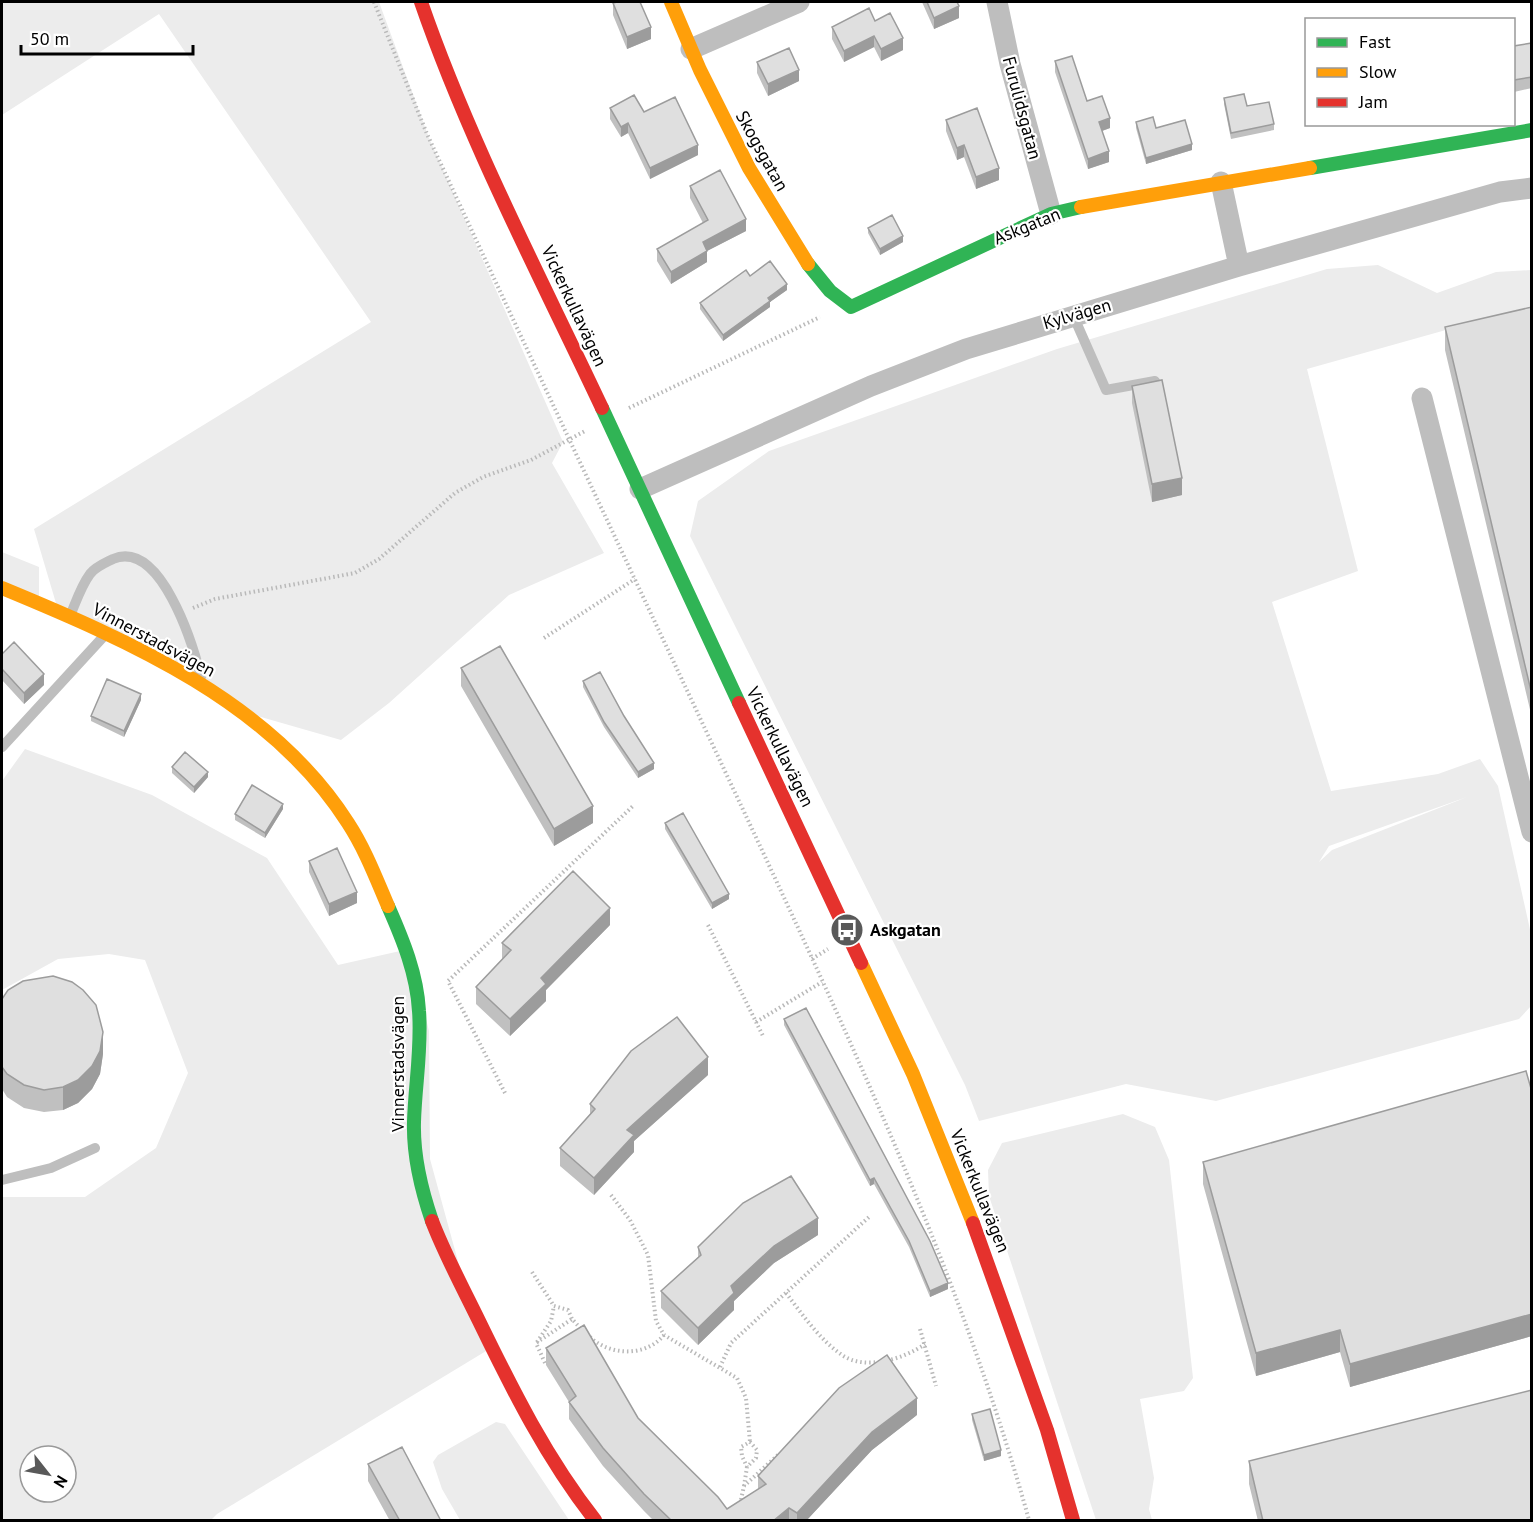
<svg xmlns="http://www.w3.org/2000/svg" width="1533" height="1522" viewBox="0 0 1533 1522" font-family="'PT Sans',sans-serif">
<style>
.green{fill:#ececec;fill-rule:evenodd}
.lines{fill:none;stroke-linecap:round;stroke-linejoin:round}
.path{stroke:#b9b9b9;stroke-width:4;stroke-dasharray:1.5 3;stroke-linecap:butt}
.lane{stroke:#bebebe;stroke-width:10}
.street{stroke:#bebebe;stroke-width:21}
.fast{stroke:#30b455;stroke-width:14}
.slow{stroke:#ff9f0a;stroke-width:14}
.jam{stroke:#e5322d;stroke-width:14}
.wall{fill:#c0c0c0}
.shaded-wall{fill:#9c9c9c}
.building{fill:#dfdfdf;stroke:#9c9c9c;stroke-width:1.5}
.labels{text-anchor:middle;stroke-width:4.5;stroke-linejoin:round;paint-order:stroke}
.street-label{font-size:18px;fill:#000;stroke:#fff}
.poi-label{font-size:18px;font-weight:bold;fill:#000;stroke:#fff;text-anchor:start}
</style>
<rect width="100%" height="100%" fill="#fff"/>
<!-- green -->
<path class="green" d="M2,2H379L429,138L563,442L552,463L604,553L509,595L389,703L341,740L240,711L58,610L34,529L371,322L159,14L2,115Z
M1378,265L1437,293L1496,272L1531,270V306L1307,369L1358,571L1272,602L1331,791L1438,774L1480,759L1498,786L1531,934V1006L1519,1019L1216,1101L1126,1084L979,1121L965,1085L690,536L698,501L769,451L1057,349L1327,269ZM1467,797L1332,850L1319,862L1329,846Z
M2,552L39,567V604L2,588Z
M25,749L152,795L267,858L338,965L409,949L429,1031L430,1159L459,1265L496,1345L217,1514L211,1520H2V1197H85L156,1148L188,1073L145,960L109,954L58,959L2,990V781ZM30,1456H66V1492H30Z
M1123,1114L1155,1127L1169,1160L1193,1378L1184,1391L1140,1399L1154,1478L1149,1509L1152,1520H1096L989,1196L988,1170L1002,1143Z
M496,1422L505,1424L569,1520H460L442,1489L433,1462L438,1455Z"/>
<g class="lines">
<!-- path -->
<path class="path" d="M374,2L427,134C532,361 639,588 746,816C853,1045 961,1276 1029,1520
M629,408L820,317
M193,608L215,599L355,573L379,559L455,493L483,477L531,460L585,431
M544,638L635,579
M708,925L763,1036
M812,959L828,949
M756,1022L822,982
M505,1093L448,981L633,806
M611,1195L630,1220L648,1255L656,1321L664,1335L737,1378L746,1398L750,1442
M532,1272L554,1306L568,1310L572,1319
M786,1293C802,1314 820,1340 842,1355C865,1371 904,1359 925,1344
M920,1329L936,1386
M590,1337C610,1356 646,1357 664,1335
M537,1342L551,1321L554,1306
M545,1363L536,1343L572,1319L582,1330
M720,1367L731,1343L869,1217
M744,1486L747,1467L756,1458L757,1450L750,1442L741,1447L742,1456L747,1467
M740,1504L744,1486L780,1453"/>
<!-- lane -->
<path class="lane" d="M1073,315L1106,390L1155,381
M70,616C76,602 81,586 90,574C95,567 105,563 113,559C161,539 193,645 201,677
M2,747L104,636
M2,1180L51,1168L95,1148"/>
<!-- street -->
<path class="street" d="M997,2L1010,64L1051,214
M691,49L799,2
M1221,182L1239,266
M1422,398L1532,832
M640,489L871,386L966,349L1239,266L1500,192L1532,188"/>
<!-- fast -->
<path class="fast" d="M1310,168L1532,130
M808,264L830,291L851,307L1051,214L1081,207
M602,408L739,703
M388,906C403,940 417,974 419,1011C422,1048 415,1085 414,1122C413,1156 421,1189 432,1221"/>
<!-- slow -->
<path class="slow" d="M671,2L700,70L749,168L808,264
M1081,207L1310,168
M2,588C130,641 271,702 348,823C365,849 376,878 388,906
M861,963L913,1074L973,1223"/>
<!-- jam -->
<path class="jam" d="M421,2C469,141 539,274 602,408
M739,703L861,963
M432,1221C445,1255 463,1288 479,1321C513,1391 547,1459 595,1520
M973,1223L1047,1430L1073,1520"/>
</g>
<!-- wall -->
<path class="wall" d="M922,2H957L959,18L934,29Z
M613,3L651,39L627,49L613,15Z
M875,21L903,50L881,61L874,47L844,62L832,39V27Z
M1532,43V88L1514,92V46Z
M1055,61L1087,101L1110,128L1102,131L1109,162L1088,169L1055,72Z
M757,62L799,81L768,96L757,73Z
M1224,98L1247,106L1274,124V130L1231,139L1224,104Z
M610,108L644,112L698,155L650,179L628,133L621,137L610,119Z
M946,120L999,180L976,189L964,157L957,160L946,131Z
M1136,122L1156,128L1192,150L1146,164L1136,128Z
M690,186L746,231L707,251V262L671,284L657,261V249L703,223L690,198Z
M868,228L903,242L880,255L868,233Z
M750,276L787,290L770,302V307L723,341L700,309V303Z
M1532,307V718L1445,350V327Z
M1132,386L1182,495L1152,502L1132,403Z
M2,654L44,685L24,704L2,680Z
M461,668L593,823L554,846L461,686Z
M583,681L624,716L654,769L638,778L604,727L583,687Z
M141,700L124,737L91,721V716Z
M172,767L208,777L194,793L172,773Z
M283,809L265,838L235,820V814Z
M665,823L729,899L712,909L665,829Z
M309,861L357,903L329,916L309,872Z
M610,925L546,990V1001L510,1036L476,1004V987L502,959V943Z
M2,999L103,1054L100,1074L92,1089L78,1103L63,1110L44,1112L24,1108L7,1097L2,1089Z
M784,1019L948,1289L930,1297L909,1247L874,1184L870,1186L784,1025Z
M708,1075L634,1141V1152L594,1195L560,1166V1148L590,1114V1104Z
M1532,1092V1336L1350,1387L1340,1352L1256,1376L1203,1184V1162Z
M818,1235L774,1263L734,1301V1310L698,1345L661,1308V1291L698,1257V1247Z
M546,1348L638,1418L727,1509L758,1489V1476L917,1415L872,1450L806,1521H654L644,1511L603,1466L569,1419V1402L546,1365Z
M972,1414L1001,1456L984,1461L972,1420Z
M1249,1461L1532,1521H1258L1249,1484Z
M368,1464L441,1521H390L368,1481Z"/>
<!-- shaded-wall -->
<path class="shaded-wall" d="M959,6V18L934,29V18Z
M651,27V39L627,49V37Z
M874,36V47L844,62V51Z
M903,38V50L881,61V49Z
M799,70V81L768,96V84Z
M1110,118V128L1099,132V122Z
M628,123V133L621,137V127Z
M1192,144V150L1146,164V158Z
M698,145V155L650,179V168Z
M964,145V157L957,160V148Z
M1109,151V162L1088,169V159Z
M999,168V180L976,189V177Z
M746,219V231L707,251V262L671,284V272L703,242Z
M903,236V242L880,255V249Z
M787,284V290L770,302V307L723,341V335L768,298Z
M1182,478V495L1152,502V484Z
M44,674V685L24,704V693Z
M141,694V700L124,737V731Z
M654,763V769L638,778V772Z
M208,772V777L194,793V787Z
M283,804V809L265,838V833Z
M593,806V823L554,846V829Z
M357,892V903L329,916V904Z
M729,894V899L712,909V903Z
M610,908V925L546,990V1001L510,1036V1019L541,978Z
M103,1032V1054L100,1074L92,1089L78,1103L63,1110V1087Z
M708,1057V1075L634,1141V1152L594,1195V1178L627,1130Z
M874,1178V1184L870,1186V1180Z
M818,1218V1235L774,1263L734,1301V1310L698,1345V1328L731,1286L774,1246Z
M948,1283V1289L930,1297V1291Z
M1532,1314V1336L1350,1387V1364Z
M1340,1330V1352L1256,1376V1353Z
M917,1398V1415L872,1450L806,1521H797V1513L872,1432Z
M1001,1450V1456L984,1461V1455Z
M789,1508V1521H773Z"/>
<!-- building -->
<path class="building" d="M617,2H640L651,27L627,37L613,3Z
M927,2H957L959,6L934,18Z
M869,8L875,21L890,13L903,38L881,49L874,36L844,51L832,27Z
M1532,43V77L1514,80V46Z
M789,48L799,70L768,84L757,62Z
M1072,56L1087,101L1102,96L1110,118L1099,122L1109,151L1088,159L1055,61Z
M1244,94L1247,106L1269,102L1274,124L1231,133L1224,98Z
M634,95L644,112L675,97L698,145L650,168L628,123L621,127L610,108Z
M977,108L999,168L976,177L964,145L957,148L946,120Z
M1153,117L1156,128L1185,120L1192,144L1146,158L1136,122Z
M720,170L746,219L703,242L707,251L671,272L657,249L708,220L690,186Z
M892,215L903,236L880,249L868,228Z
M770,261L787,284L768,298L770,301L723,335L700,303L746,270L750,276Z
M1532,307V695L1445,327Z
M1162,380L1182,478L1152,484L1132,386Z
M14,642L44,674L24,693L2,669V654Z
M500,646L593,806L554,829L461,668Z
M600,672L624,716L654,763L638,772L604,722L583,681Z
M107,679L141,694L124,731L91,716Z
M185,752L208,772L194,787L172,767Z
M252,785L283,804L265,833L235,814Z
M683,813L729,894L712,903L665,823Z
M337,848L357,892L329,904L309,861Z
M573,871L610,908L541,978L546,984L510,1019L476,987L511,950L502,943Z
M53,976L72,982L83,990L96,1005L103,1032L100,1051L92,1066L78,1080L63,1087L44,1090L24,1085L7,1074L2,1067V999L8,990L23,981Z
M806,1008L930,1241L948,1283L930,1291L909,1241L874,1178L870,1180L784,1019Z
M677,1017L708,1057L627,1130L634,1135L594,1178L560,1148L595,1109L590,1104L631,1051Z
M1526,1071L1532,1092V1314L1350,1364L1340,1330L1256,1353L1203,1162Z
M791,1176L818,1218L774,1246L731,1286L734,1293L698,1328L661,1291L701,1255L698,1247L743,1203Z
M584,1325L638,1418L718,1497L727,1509L766,1484L758,1476L839,1388L887,1355L917,1398L872,1432L797,1513L789,1508L773,1521H672L644,1494L603,1448L569,1402L576,1396L546,1348Z
M1532,1390V1521H1263L1249,1461Z
M990,1409L1001,1450L984,1455L972,1414Z
M402,1447L441,1521H400L368,1464Z"/>
<!-- icons -->
<defs>
<g id="bus-disc" transform="scale(1.725)"><circle r="9.5" fill="#595959" stroke="#fff"/><path d="M-5-6H5V4H4V6H2V4H-2V6H-4V4H-5ZM-3.5-4V0h7V-4ZM-3.5 1.2v1.5H-2V1.2ZM2 1.2v1.5H3.5V1.2Z" fill="#fff"/></g>
</defs>
<g fill-rule="evenodd">
<use href="#bus-disc" x="847" y="930"/>
</g>
<g class="labels">
<!-- street labels -->
<g class="street-label">
<text transform="translate(1022 108) rotate(75)" y="6">Furulidsgatan</text>
<text transform="translate(762 151) rotate(61)" y="6">Skogsgatan</text>
<text transform="translate(1027 226) rotate(-22)" y="6">Askgatan</text>
<text transform="translate(574 306) rotate(65)" y="6">Vickerkullavägen</text>
<text transform="translate(1077 314) rotate(-16)" y="6">Kylvägen</text>
<text transform="translate(154 640) rotate(28)" y="6">Vinnerstadsvägen</text>
<text transform="translate(780 747) rotate(64)" y="6">Vickerkullavägen</text>
<text transform="translate(398 1064) rotate(-90)" y="6">Vinnerstadsvägen</text>
<text transform="translate(980 1191) rotate(68)" y="6">Vickerkullavägen</text>
</g>
<!-- poi labels -->
<g class="poi-label">
<text x="870" y="936">Askgatan</text>
</g>
</g>
<!-- border -->
<rect width="1533" height="1522" fill="none" stroke="#000000" stroke-width="6"/>
<!-- legend -->
<rect x="1305" y="18" width="210" height="108" fill="#ffffff" stroke="#999999" stroke-width="1.5"/>
<rect x="1317" y="38" width="30" height="9" fill="#30b455" stroke="#999999" stroke-width="1.5"/>
<text x="1359" y="48" font-size="18" fill="#000000">Fast</text>
<rect x="1317" y="68" width="30" height="9" fill="#ff9f0a" stroke="#999999" stroke-width="1.5"/>
<text x="1359" y="78" font-size="18" fill="#000000">Slow</text>
<rect x="1317" y="98" width="30" height="9" fill="#e5322d" stroke="#999999" stroke-width="1.5"/>
<text x="1359" y="108" font-size="18" fill="#000000">Jam</text>
<!-- north arrow -->
<g transform="translate(48 1474) rotate(121)"><circle r="28" fill="#ffffff" stroke="#999999" stroke-width="1.5"/>
<path d="M0-4.5L10 22L0 15L-10 22Z" fill="#595959"/>
<text y="-9" font-size="16" font-weight="bold" text-anchor="middle" fill="#000000">N</text>
</g>
<!-- scale -->
<path d="M21 45v9h172v-9" fill="none" stroke="#000000" stroke-width="3"/>
<text x="30" y="45" font-size="18" fill="#000000" stroke="#ffffff" stroke-width="4.5" paint-order="stroke">50 m</text>
</svg>
